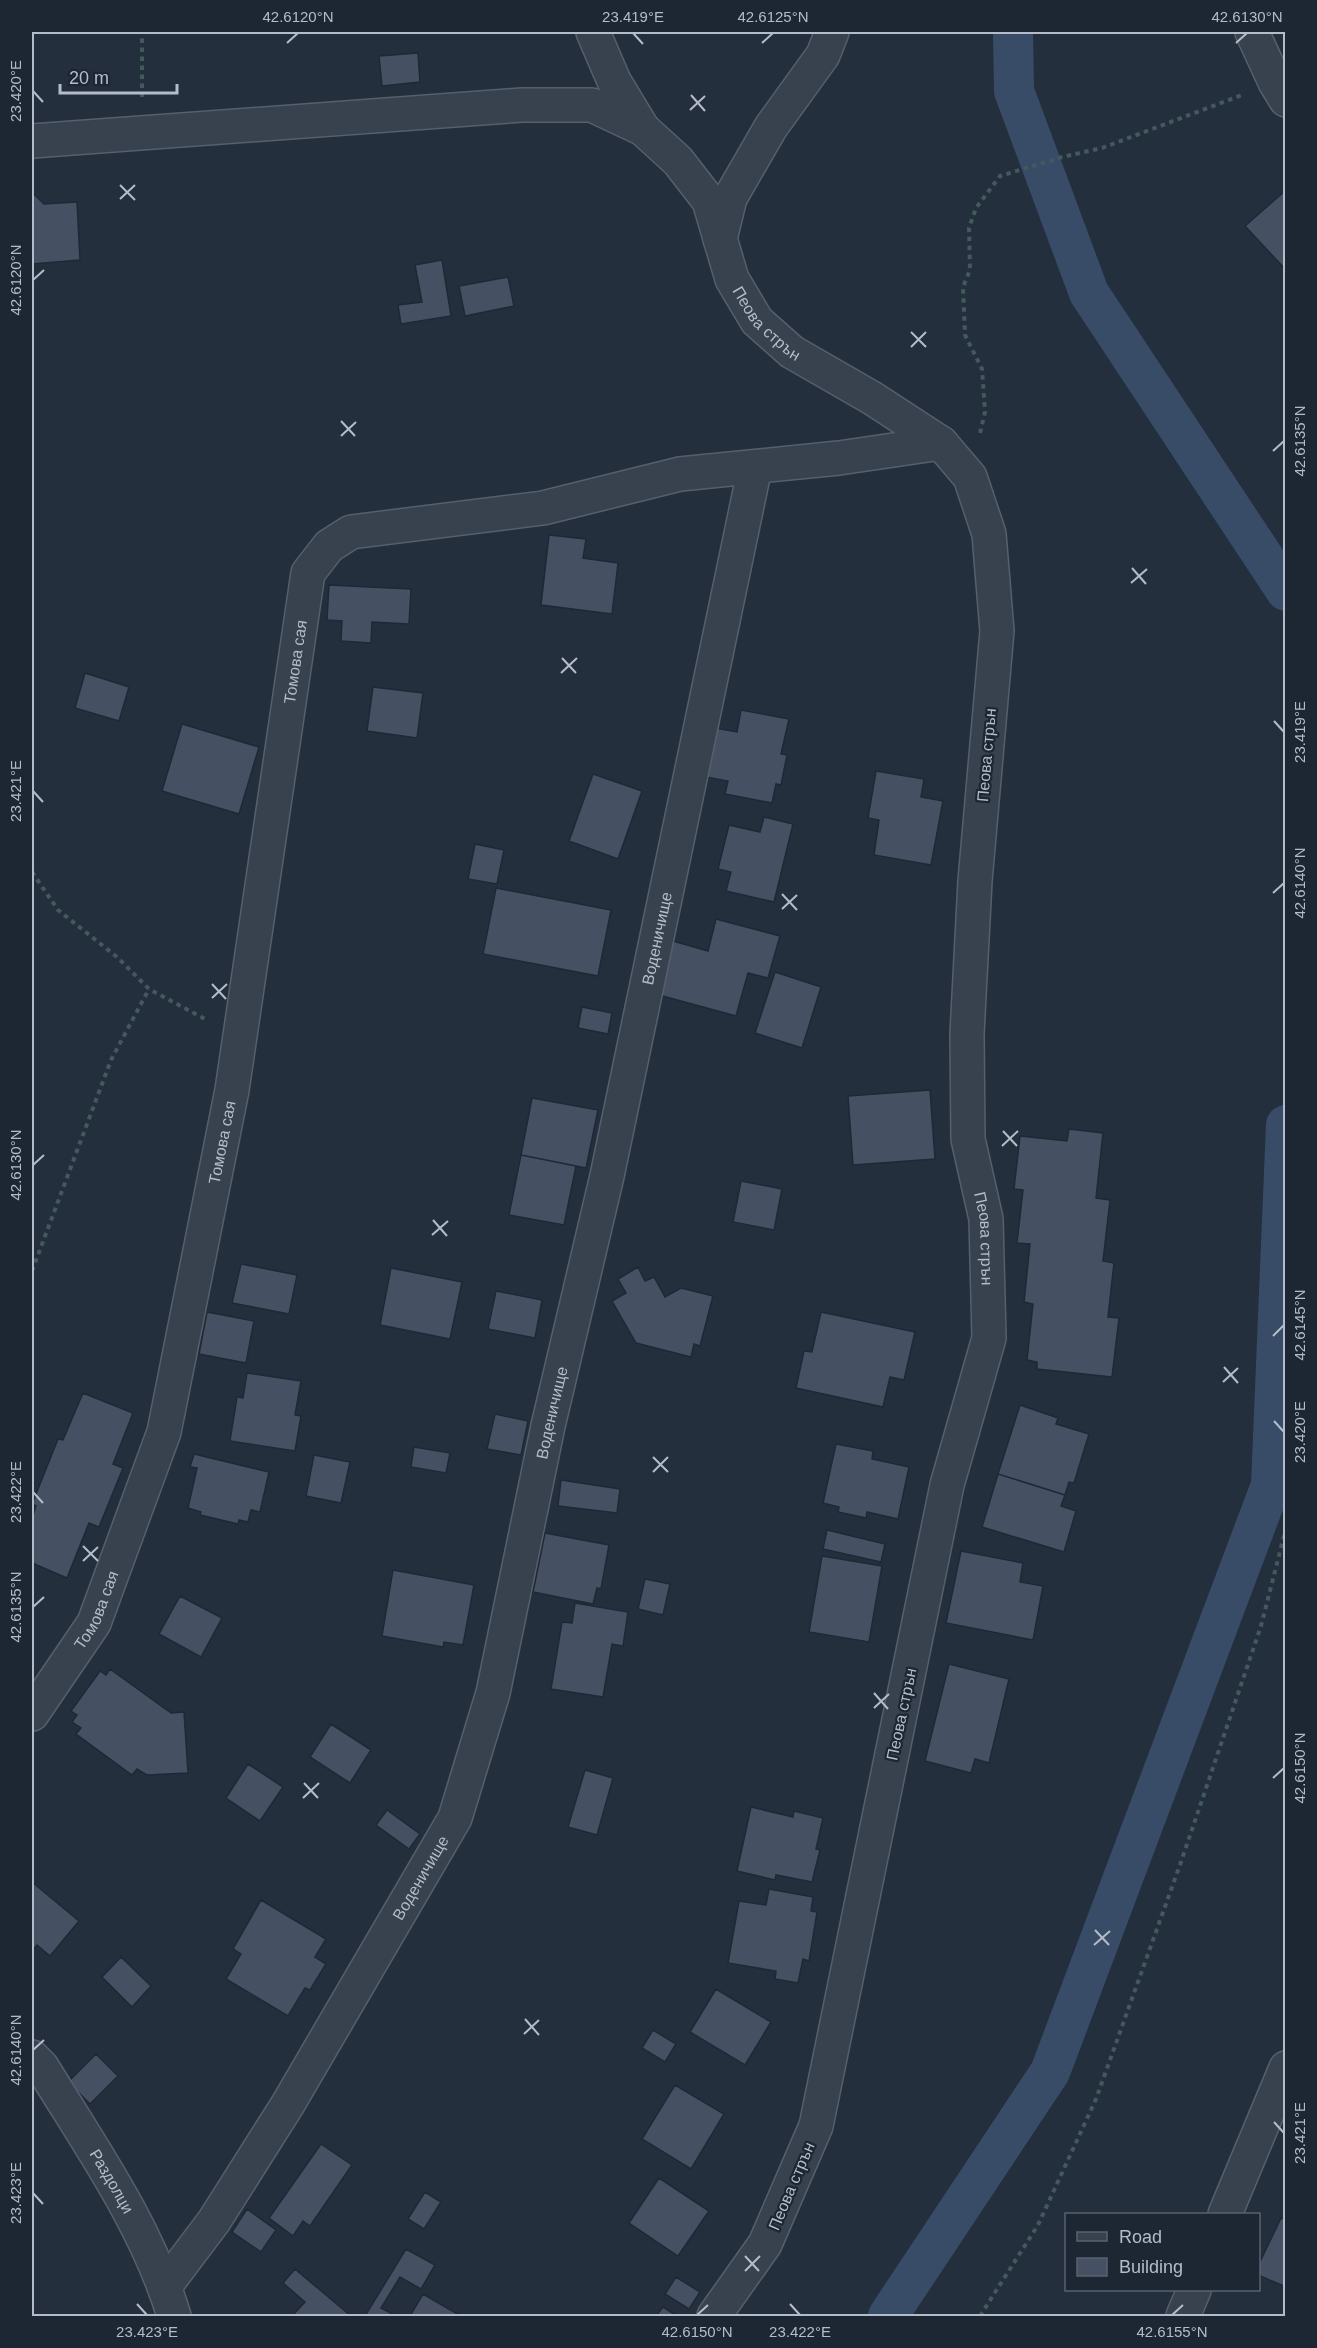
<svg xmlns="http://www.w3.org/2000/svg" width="1317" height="2348" viewBox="0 0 1317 2348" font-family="Helvetica,sans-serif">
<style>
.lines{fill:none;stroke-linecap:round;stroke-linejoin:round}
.canal{stroke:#394c67;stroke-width:40}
.building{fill:#455162;stroke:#1f2835;stroke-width:1.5}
.minor-casing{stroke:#565f6c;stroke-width:36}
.path{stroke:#44595c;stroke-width:4;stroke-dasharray:4.5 4.5;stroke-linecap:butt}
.minor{stroke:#38414e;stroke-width:33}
.ticks{fill:none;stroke:#b4bcc9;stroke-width:2}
.labels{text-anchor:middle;stroke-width:4.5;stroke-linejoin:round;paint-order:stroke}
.street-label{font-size:16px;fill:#b4bcc9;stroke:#1d2633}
.neatline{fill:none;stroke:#b4bcc9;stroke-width:2}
.ticks-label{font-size:15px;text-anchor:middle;fill:#b4bcc9}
</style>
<rect width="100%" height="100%" fill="#242f3e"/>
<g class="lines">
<!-- canal -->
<path class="canal" d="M1013,32L1014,91L1089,293L1286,591
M888,2316L1050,2072L1271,1485L1286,1125"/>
</g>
<!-- building -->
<path class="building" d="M418,53L420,82L382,86L379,56Z
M1286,190V270L1245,226Z
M32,192L44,204L77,202L80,260L32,264Z
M442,260L451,316L401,324L398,305L422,302L415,265Z
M508,277L514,306L465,316L459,286Z
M549,535L586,539L583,558L618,563L612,614L541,605Z
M329,585L411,589L409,624L372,622L371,643L341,641L342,621L327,620Z
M85,673L129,687L119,721L75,708Z
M373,687L423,693L417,738L367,731Z
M741,710L789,719L781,754L787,755L781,785L776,784L772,803L725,794L728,781L706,777L715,728L737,732Z
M182,724L259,747L239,814L162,791Z
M876,771L924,779L921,797L943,801L931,865L874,855L879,820L868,818Z
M593,774L642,791L618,859L569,841Z
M764,817L793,824L774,902L726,891L731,872L718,869L729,825L760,832Z
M475,844L504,850L497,884L468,879Z
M496,888L611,910L598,976L483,954Z
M716,919L780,936L768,978L748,973L736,1016L659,995L673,941L708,951Z
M775,972L821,987L802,1048L755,1033Z
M582,1007L612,1013L608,1034L578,1028Z
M930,1090L935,1159L853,1165L848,1096Z
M532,1098L598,1110L586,1168L521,1155Z
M1069,1129L1103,1133L1096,1198L1110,1200L1103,1261L1114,1263L1108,1317L1119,1318L1112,1377L1037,1369V1362L1027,1360L1033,1304L1024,1302L1030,1244L1017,1243L1023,1190L1014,1189L1020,1136L1067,1141Z
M521,1155L576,1166L564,1225L509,1215Z
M741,1181L782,1189L774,1230L733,1222Z
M241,1264L297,1275L289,1314L232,1303Z
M638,1267L645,1281L654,1277L665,1297L681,1288L713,1296L700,1346L694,1344L691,1357L636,1343L612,1301L626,1293L618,1279Z
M391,1268L462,1282L450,1339L380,1325Z
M496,1291L542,1300L535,1338L488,1329Z
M207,1312L254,1321L246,1363L199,1354Z
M821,1312L915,1332L904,1380L890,1377L883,1407L796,1388L804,1351L812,1352Z
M247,1373L301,1381L295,1415L301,1416L295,1451L230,1441L237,1397L243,1398Z
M83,1393L133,1413L113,1464L123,1468L99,1527L89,1523L67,1578L32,1563V1518L36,1506L32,1504L58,1439L63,1440Z
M1020,1405L1058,1418L1056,1424L1089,1434L1074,1483L1069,1482L1065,1495L998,1474Z
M495,1414L528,1421L521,1455L487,1449Z
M836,1444L873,1451L872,1459L909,1467L898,1519L867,1512L866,1518L838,1512L839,1507L823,1503Z
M414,1447L450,1453L446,1473L411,1467Z
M194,1454L269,1472L260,1512L251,1510L248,1522L239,1520L238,1524L200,1515L201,1512L188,1508L197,1468L190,1467Z
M314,1455L350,1462L341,1503L306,1496Z
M998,1474L1065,1495L1061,1506L1076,1511L1064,1552L982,1527Z
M561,1480L620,1489L617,1513L558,1506Z
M827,1530L885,1544L881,1562L823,1549Z
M545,1533L609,1545L601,1589L597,1588L593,1604L533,1592Z
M961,1551L1023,1563L1020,1582L1043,1586L1033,1640L946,1623Z
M822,1556L882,1566L869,1642L809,1632Z
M393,1570L474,1585L463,1645L444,1642L443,1647L382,1636Z
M645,1579L670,1584L663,1615L638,1609Z
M180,1596L222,1618L201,1657L159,1634Z
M575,1603L628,1612L623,1646L612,1644L603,1697L551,1689L562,1622L572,1623Z
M949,1664L1009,1679L989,1763L975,1759L971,1773L925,1761Z
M110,1669L171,1713L184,1712L188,1773L147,1775L137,1769L132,1775L76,1734L81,1728L72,1722L77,1715L71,1711L100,1671L106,1675Z
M331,1724L371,1750L350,1783L310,1757Z
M248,1764L283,1787L260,1821L226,1798Z
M585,1770L613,1778L597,1835L568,1827Z
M751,1807L793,1817L794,1811L823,1818L816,1849L820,1850L812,1882L776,1875L775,1880L737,1871Z
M387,1810L420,1834L409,1849L376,1825Z
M32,1882L79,1921L50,1956L37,1945L32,1951Z
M769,1889L813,1897L811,1911L817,1912L809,1961L803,1959L798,1983L775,1979L776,1971L728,1963L739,1901L766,1905Z
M261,1900L326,1939L315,1957L326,1964L310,1990L305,1988L288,2016L226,1979L241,1954L233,1949Z
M121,1957L151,1986L132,2007L102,1977Z
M716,1989L771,2022L745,2065L690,2032Z
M653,2030L676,2044L665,2062L642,2048Z
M96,2054L118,2076L90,2104L68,2082Z
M675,2085L724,2114L691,2169L642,2139Z
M321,2144L352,2165L310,2226L303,2221L293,2236L269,2218Z
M659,2178L709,2211L678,2256L629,2223Z
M425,2192L441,2202L424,2229L408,2219Z
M247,2209L276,2230L261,2252L232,2232Z
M1281,2218L1286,2220V2287L1258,2275V2266Z
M406,2249L435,2265L421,2289L400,2277L381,2308L396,2316H365Z
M295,2269L351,2316H292L305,2302L283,2283Z
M676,2277L700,2292L689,2309L665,2294Z
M423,2294L461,2316H410Z
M663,2307L677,2316H656Z"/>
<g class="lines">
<!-- minor casing -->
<g class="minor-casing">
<g id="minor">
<path d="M593,32L614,81L643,129"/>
<path d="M1252,32L1275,82L1286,100"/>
<path id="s1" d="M32,141L522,105H592L643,129L678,161L709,201L732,279L757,321L792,352L872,398L941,443L970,477L989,534L997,631L975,881L967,1034L968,1139L986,1219L989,1338L947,1485L816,2126L765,2244L714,2316"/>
<path d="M720,239L730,198L771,127L823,55L832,32"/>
<path id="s2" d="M32,1714L94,1623L164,1432L232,1090L308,573L329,546L351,532L543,508L680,474L839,458L941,443"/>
<path id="s3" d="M32,2057L42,2067C91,2147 147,2226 174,2316"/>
<path d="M1225,2214L1286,2068"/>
<path id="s4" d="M165,2286L214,2221L288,2104L455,1818L493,1693L548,1426L607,1176L755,467"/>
<path d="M1183,2316L1194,2290"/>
</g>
</g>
<!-- path -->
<path class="path" d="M142,97V32
M980,433L985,412L982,369L965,335L963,287L970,270L969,228L976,208L1000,176L1062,157L1102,148L1242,95
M32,872L58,910L117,957L149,989L205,1019
M32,1271L111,1060L149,989
M980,2316L1038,2225L1096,2099L1181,1862L1261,1626L1286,1528"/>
<!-- minor -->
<use href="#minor" class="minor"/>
</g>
<!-- ticks -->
<path class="ticks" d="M633,33L643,44M287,43L298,33M762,43L773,33M1236,43L1247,33M33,91L43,102M691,95L705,111M690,110L705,96M120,185L135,200M120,199L135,185M33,280L44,270M911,332L926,347M911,347L926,332M341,421L355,436M341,436L356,422M1273,451L1284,441M1132,568L1146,584M1131,583L1147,569M562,658L576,673M561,673L577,658M1274,721L1284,732M33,791L43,802M1273,893L1284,883M782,894L797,910M782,909L797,895M212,984L226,999M212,998L227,984M1003,1131L1017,1146M1002,1146L1018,1131M33,1165L44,1155M433,1220L447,1236M432,1235L448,1221M1273,1336L1284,1325M1224,1367L1238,1383M1223,1382L1238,1368M1274,1421L1284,1432M653,1457L668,1472M653,1472L668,1457M33,1492L43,1503M83,1546L98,1561M83,1561L98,1547M33,1607L44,1597M874,1693L888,1709M874,1708L889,1694M1273,1778L1284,1768M304,1783L318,1798M303,1798L319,1783M1095,1930L1109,1945M1094,1945L1110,1931M525,2019L539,2035M524,2034L539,2020M33,2050L44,2040M1274,2122L1284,2133M33,2193L43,2204M745,2256L759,2271M745,2271L760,2256M137,2304L147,2315M790,2304L800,2315M697,2315L708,2305M1172,2315L1183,2305"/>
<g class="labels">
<!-- street labels -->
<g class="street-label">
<text dy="6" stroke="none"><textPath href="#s1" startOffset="854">Пеова стрън</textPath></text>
<text dy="6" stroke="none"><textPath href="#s2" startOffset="1095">Томова сая</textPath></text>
<text transform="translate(986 755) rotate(-85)" y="6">Пеова стрън</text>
<text dy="6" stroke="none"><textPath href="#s4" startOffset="1454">Воденичище</textPath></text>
<text dy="6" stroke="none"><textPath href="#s2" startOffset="609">Томова сая</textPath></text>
<text dy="6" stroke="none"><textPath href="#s1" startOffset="1880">Пеова стрън</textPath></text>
<text dy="6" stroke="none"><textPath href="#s4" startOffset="968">Воденичище</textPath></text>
<text dy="6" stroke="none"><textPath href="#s2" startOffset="123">Томова сая</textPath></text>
<text transform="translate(901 1714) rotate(-78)" y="6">Пеова стрън</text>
<text dy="6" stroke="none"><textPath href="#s4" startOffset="482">Воденичище</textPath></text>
<text dy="6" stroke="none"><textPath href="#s3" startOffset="148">Раздолци</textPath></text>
<text transform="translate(791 2186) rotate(-67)" y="6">Пеова стрън</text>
</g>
</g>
<!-- border -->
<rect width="1317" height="2348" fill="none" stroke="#1d2633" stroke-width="66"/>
<!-- legend -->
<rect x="1065" y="2213" width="195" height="78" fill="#1d2633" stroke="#59626f" stroke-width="1.5"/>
<rect x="1077" y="2232" width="30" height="9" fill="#38414e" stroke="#59626f" stroke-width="1.5"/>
<text x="1119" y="2243" font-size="18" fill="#b4bcc9">Road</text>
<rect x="1077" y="2258" width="30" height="18" fill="#455162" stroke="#59626f" stroke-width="1.5"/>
<text x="1119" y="2273" font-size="18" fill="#b4bcc9">Building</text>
<!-- scale -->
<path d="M60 84v9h117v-9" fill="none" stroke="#b4bcc9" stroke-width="3"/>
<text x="69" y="84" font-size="18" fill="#b4bcc9" stroke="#1d2633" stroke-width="4.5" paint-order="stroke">20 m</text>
<rect x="33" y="33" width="1251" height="2282" class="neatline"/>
<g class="ticks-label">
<text x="298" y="22">42.6120°N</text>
<text x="633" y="22">23.419°E</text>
<text x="773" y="22">42.6125°N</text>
<text x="1247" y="22">42.6130°N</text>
<text transform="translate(16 91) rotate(-90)" y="5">23.420°E</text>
<text transform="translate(16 280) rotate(-90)" y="5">42.6120°N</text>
<text transform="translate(1300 441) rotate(-90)" y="5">42.6135°N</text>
<text transform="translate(1300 732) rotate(-90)" y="5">23.419°E</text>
<text transform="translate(16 791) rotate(-90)" y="5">23.421°E</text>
<text transform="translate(1300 883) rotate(-90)" y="5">42.6140°N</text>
<text transform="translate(16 1165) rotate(-90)" y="5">42.6130°N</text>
<text transform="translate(1300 1325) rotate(-90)" y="5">42.6145°N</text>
<text transform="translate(1300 1432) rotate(-90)" y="5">23.420°E</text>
<text transform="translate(16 1492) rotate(-90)" y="5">23.422°E</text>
<text transform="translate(16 1607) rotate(-90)" y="5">42.6135°N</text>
<text transform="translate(1300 1768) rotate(-90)" y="5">42.6150°N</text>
<text transform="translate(16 2050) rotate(-90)" y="5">42.6140°N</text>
<text transform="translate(1300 2133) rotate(-90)" y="5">23.421°E</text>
<text transform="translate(16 2193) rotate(-90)" y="5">23.423°E</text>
<text x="147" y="2337">23.423°E</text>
<text x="697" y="2337">42.6150°N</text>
<text x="800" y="2337">23.422°E</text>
<text x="1172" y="2337">42.6155°N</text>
</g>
</svg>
